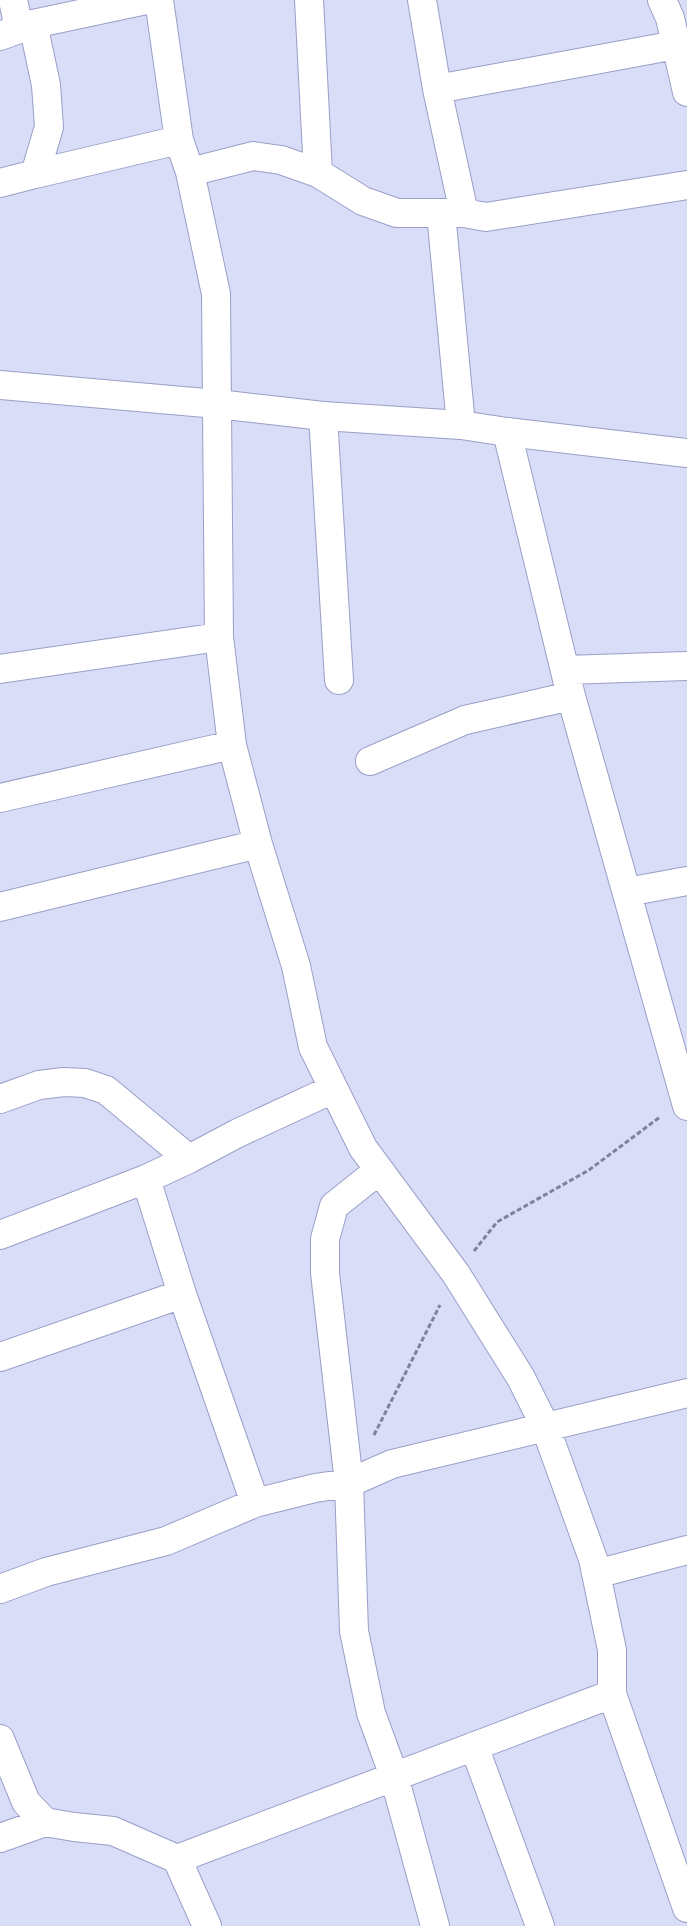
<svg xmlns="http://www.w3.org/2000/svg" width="687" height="1926" viewBox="0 0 687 1926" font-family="Lora,serif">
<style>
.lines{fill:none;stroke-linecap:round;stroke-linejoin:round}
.street-casing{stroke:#999fc8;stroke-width:30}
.secondary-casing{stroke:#999fc8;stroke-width:30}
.path{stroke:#7f8298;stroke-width:3;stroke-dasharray:5 2.5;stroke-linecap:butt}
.street{stroke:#fff;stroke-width:28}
.secondary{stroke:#fff;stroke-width:28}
</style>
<rect width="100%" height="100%" fill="#d9ddf8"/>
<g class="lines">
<!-- street casing -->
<g class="street-casing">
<path id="street" d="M13,0L19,28
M159,0L179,140L190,172L216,294L219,637L232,745L258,844L296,966L313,1047L363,1148L456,1274L521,1378L545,1426L593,1559L612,1650V1694L687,1908
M309,0L318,173
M422,0L437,89L464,213L486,217L687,185
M662,0L670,18L687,92
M33,24L146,0
M0,36L33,24L46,85L49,127L35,174L0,183
M437,89L676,45
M190,172L253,156L281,160L318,173L363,201L397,213H464
M35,174L179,140
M441,213L461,425
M323,416L339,680
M507,432L571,696L687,1106
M0,669L219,637
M565,670L687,666
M370,761L465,720L571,696
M0,798L232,745
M627,892L687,881
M0,907L258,844
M0,1099L39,1085L64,1082L85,1083L106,1090L189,1159
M378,1171L334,1206L325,1239V1273L349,1483L354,1631L371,1713L394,1776L435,1926
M146,1179L182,1294L255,1503
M0,1235L146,1179L189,1159L238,1133L333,1089
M0,1357L182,1294
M596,1574L687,1550
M0,1589L46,1572L166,1541L255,1503L315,1488L349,1483L392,1464L687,1393
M0,1739L26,1802L45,1822L74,1827L113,1831L177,1859L207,1926
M474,1746L540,1926
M0,1838L45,1822
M177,1859L612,1694"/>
</g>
<!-- secondary casing -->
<g class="secondary-casing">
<path id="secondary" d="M0,385L217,404L323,416L461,425L507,432L687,453"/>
</g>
<!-- path -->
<path class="path" d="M474,1251L497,1222L589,1170L660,1117
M374,1435L440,1305"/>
<!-- street -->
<use href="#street" class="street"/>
<!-- secondary -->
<use href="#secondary" class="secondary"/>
</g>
</svg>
